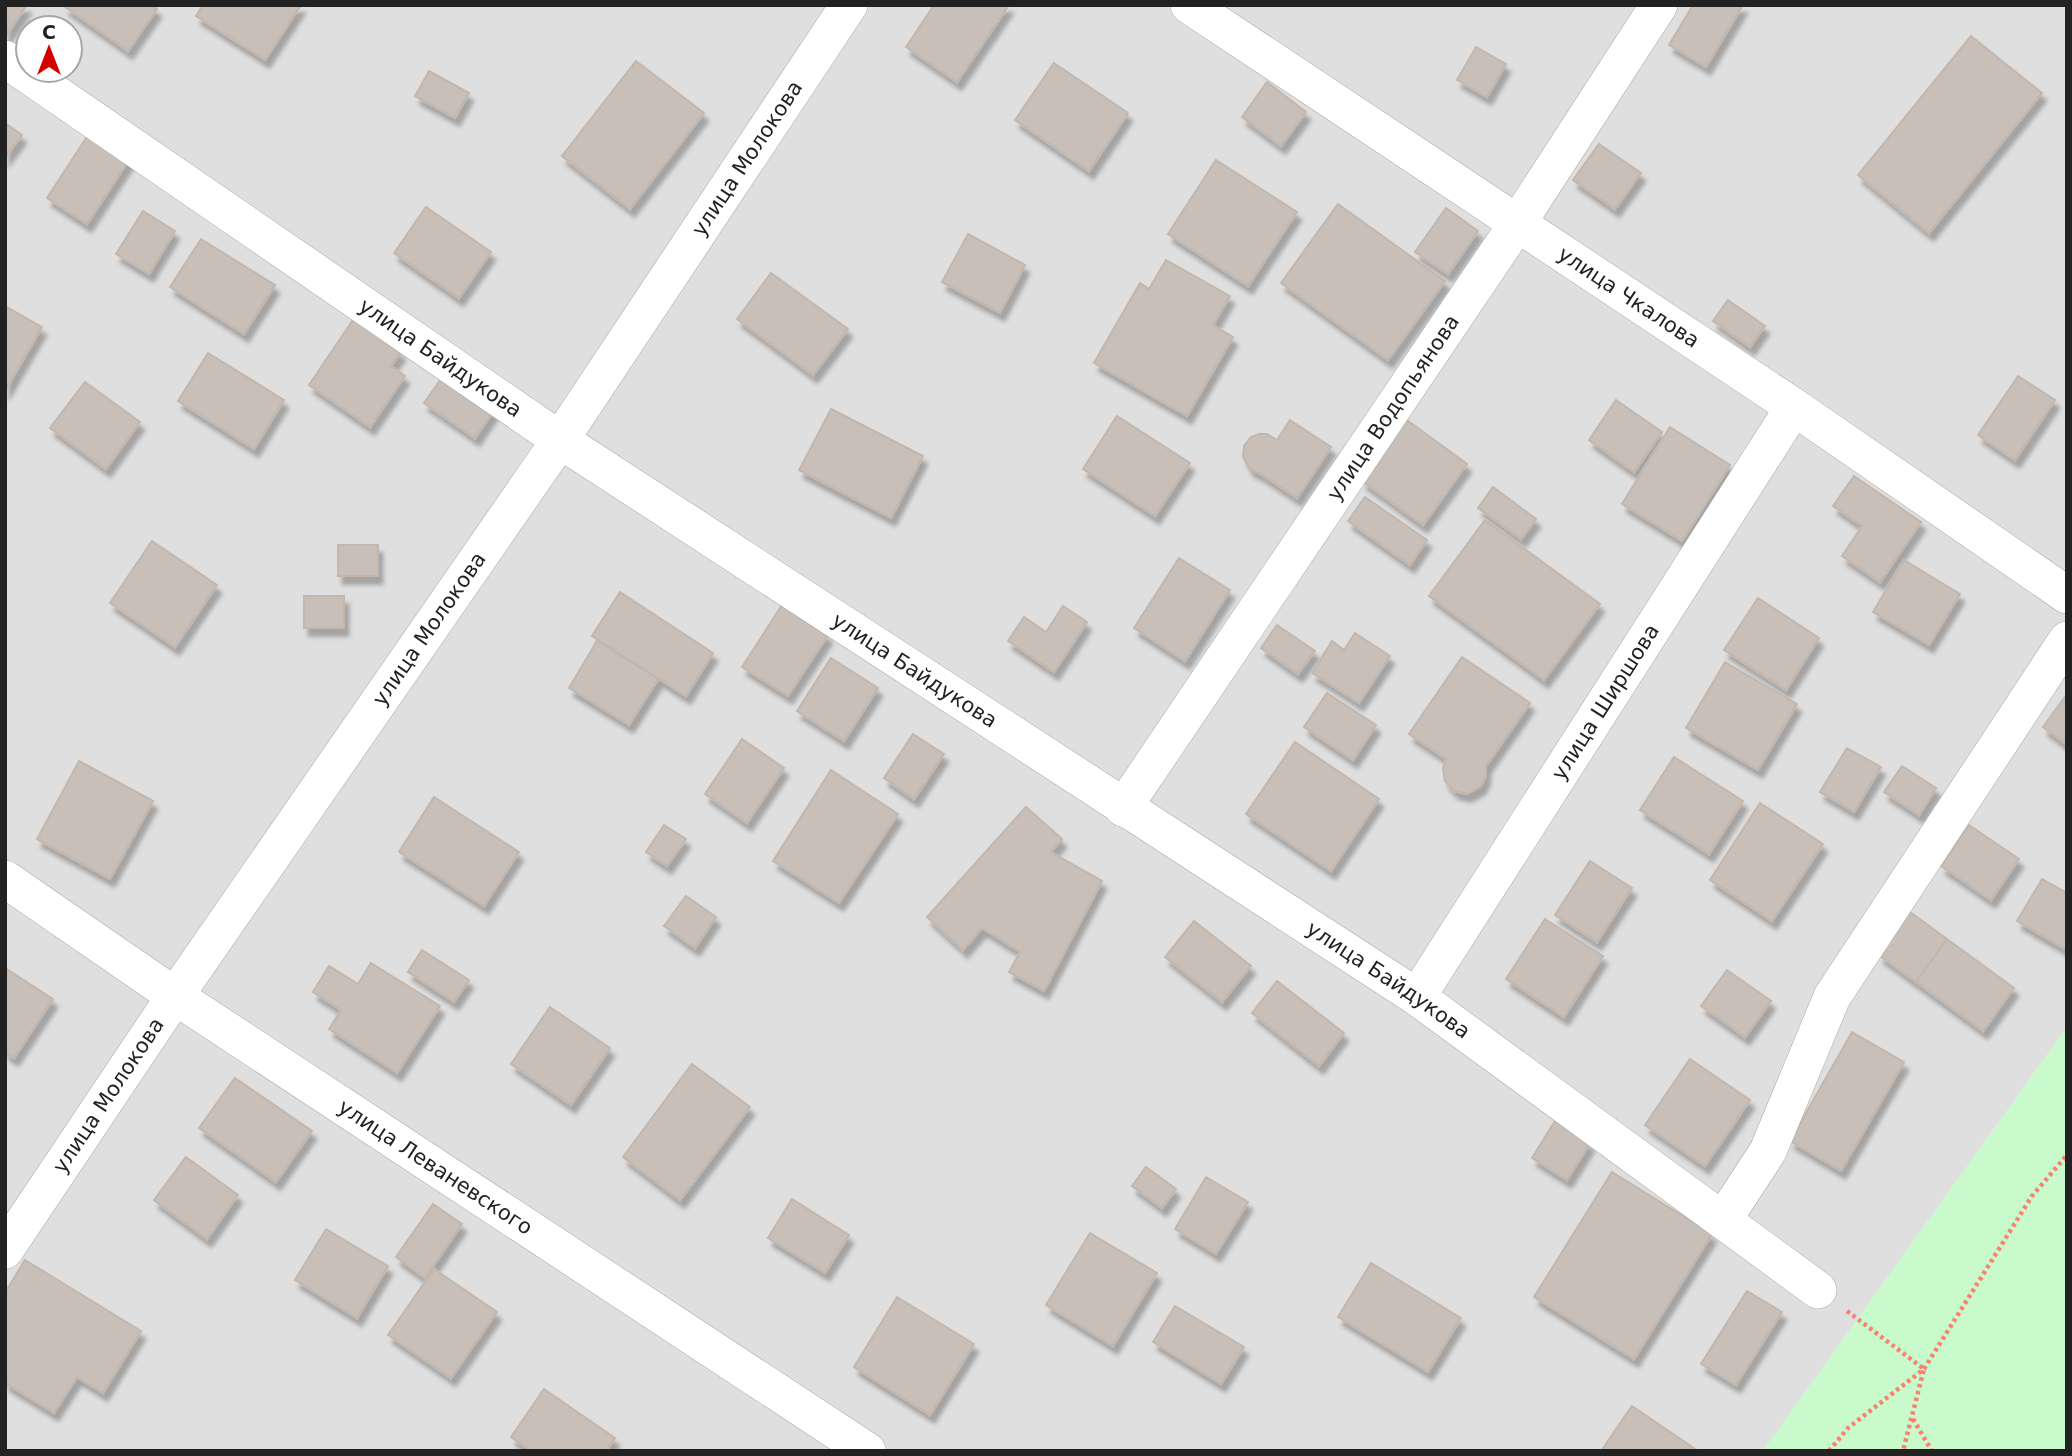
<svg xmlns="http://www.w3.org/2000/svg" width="2072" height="1456" viewBox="0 0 2072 1456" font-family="'DejaVu Sans',sans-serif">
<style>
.residential{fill:#e0dfdf;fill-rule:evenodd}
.park{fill:#c8facc}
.building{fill:#c7bfb8;stroke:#c4b6ab;stroke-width:2;filter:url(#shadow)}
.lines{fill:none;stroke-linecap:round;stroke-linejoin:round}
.street-casing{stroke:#a9a9a9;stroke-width:38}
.path{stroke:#fa8072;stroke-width:4.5;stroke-dasharray:3.5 3.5;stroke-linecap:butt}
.street{stroke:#fff;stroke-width:37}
.labels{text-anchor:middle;stroke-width:5;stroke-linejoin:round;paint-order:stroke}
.street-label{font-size:21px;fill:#222;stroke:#fff}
</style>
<defs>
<filter id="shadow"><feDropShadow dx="4.5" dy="8" stdDeviation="2" flood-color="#0004"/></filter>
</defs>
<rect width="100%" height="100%" fill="#f2efe9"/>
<!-- residential -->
<path class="residential" d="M5,5H2067V1027L1763,1451H5ZM28,28H70V70H28Z"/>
<!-- park -->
<path class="park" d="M2067,1027V1451H1763Z"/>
<!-- building -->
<path class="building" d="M5,5H27L6,36H5Z
M66,5H151L157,9L128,51L65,7Z
M203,5H301L265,60L196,16Z
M934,5H1009L957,82L906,47Z
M1693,5H1743L1706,67L1669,45Z
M1971,36L2042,93L1929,233L1858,175Z
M1476,47L1506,64L1487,97L1457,80Z
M636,61L704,113L630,209L562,156Z
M1054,63L1128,113L1089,171L1015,120Z
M429,71L469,93L455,118L415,96Z
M1267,82L1306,112L1281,146L1242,117Z
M5,123L22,135L5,158Z
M94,126L134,152L87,224L47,198Z
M1599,144L1641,173L1615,209L1573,180Z
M1216,160L1297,212L1248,286L1168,234Z
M1338,204L1445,281L1388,360L1281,283Z
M426,207L491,252L459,298L394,253Z
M1446,208L1478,231L1448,274L1415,252Z
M143,211L175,231L149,274L116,254Z
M968,234L1025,265L1000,313L942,282Z
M201,239L275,285L244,334L170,287Z
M1166,260L1230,296L1213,325L1233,337L1187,416L1094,363L1140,283L1149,289Z
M771,273L848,329L813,375L737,319Z
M1728,300L1765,326L1750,347L1713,321Z
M5,306L42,327L5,391Z
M353,320L401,352L391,366L405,376L370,427L309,385Z
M208,353L284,400L254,449L178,401Z
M448,369L499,403L475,438L424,403Z
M2018,376L2055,400L2015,460L1978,435Z
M85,382L140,422L106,469L50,428Z
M1616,400L1662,432L1634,472L1589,440Z
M831,409L923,456L891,518L799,470Z
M1117,416L1190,463L1155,516L1083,469Z
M1290,420L1331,447L1297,498L1259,473L1250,469L1243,457L1244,446L1251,437L1259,434H1267L1277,440Z
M1407,420L1467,464L1423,525L1362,481Z
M1670,427L1730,465L1682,541L1622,504Z
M1854,476L1921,522L1880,582L1842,556L1862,526L1833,506Z
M1493,487L1536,519L1521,539L1478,508Z
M1365,497L1427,540L1410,565L1348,521Z
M1485,520L1600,604L1544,680L1429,596Z
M152,541L217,585L175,647L110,603Z
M338,545H378V576H338Z
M1179,558L1230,590L1185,661L1134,628Z
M1904,560L1960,594L1929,645L1873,612Z
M620,592L713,653L686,696L592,636Z
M304,596H344V628H304Z
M1758,598L1819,638L1786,690L1724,650Z
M782,605L828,635L788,696L742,667Z
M1063,606L1087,622L1054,672L1008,641L1024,617L1046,632Z
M1277,625L1315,651L1298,674L1261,648Z
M1355,633L1390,656L1359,703L1312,673L1332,641L1344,650Z
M597,641L658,679L629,725L569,688Z
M1462,657L1530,703L1486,766V776L1481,786L1467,794L1454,791L1445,781L1443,768L1446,759L1409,734Z
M831,658L878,688L844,741L797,711Z
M1725,662L1797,704L1758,770L1686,728Z
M1327,693L1376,725L1353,760L1304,727Z
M2067,694V745L2043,727Z
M913,734L944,754L914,799L884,778Z
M742,739L784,768L747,823L705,794Z
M1295,742L1379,799L1331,871L1246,814Z
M1847,748L1881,767L1854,812L1820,792Z
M1674,757L1743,801L1709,854L1640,810Z
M79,761L153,801L110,879L37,839Z
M1902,766L1936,788L1919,815L1884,792Z
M831,770L898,814L839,903L773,861Z
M434,797L519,852L484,906L399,852Z
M1760,803L1823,844L1772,921L1710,880Z
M1026,807L1062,839L1051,852L1102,881L1044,991L1009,972L1020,952L982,928L963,950L927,917Z
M664,825L686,839L667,866L646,852Z
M1969,825L2019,859L1991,900L1941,866Z
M1590,861L1632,888L1597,942L1555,915Z
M2042,879L2067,893V950L2017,921Z
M686,896L716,917L695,948L664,926Z
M1910,912L1947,939L1916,982L1879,955Z
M1545,919L1603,956L1564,1017L1506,979Z
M1194,921L1251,966L1222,1002L1165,957Z
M1947,939L2014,988L1983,1031L1916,982Z
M422,950L469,980L454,1002L408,972Z
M371,963L440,1006L397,1073L329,1029L341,1010L313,992L329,966L358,984Z
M5,968L53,999L14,1058L5,1052Z
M1727,970L1771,1001L1745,1037L1701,1006Z
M1277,981L1344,1033L1319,1066L1252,1013Z
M550,1007L610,1048L571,1105L511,1064Z
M1852,1032L1904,1062L1841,1171L1790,1141Z
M1690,1059L1750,1100L1705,1166L1645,1125Z
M692,1064L750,1107L680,1200L623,1157Z
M235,1078L312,1131L276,1182L199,1128Z
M1555,1121L1590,1143L1567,1180L1532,1158Z
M186,1157L238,1195L207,1239L154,1200Z
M1146,1167L1176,1189L1162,1208L1132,1186Z
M1612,1172L1712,1234L1634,1359L1534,1297Z
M1206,1177L1248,1202L1216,1254L1175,1229Z
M792,1199L849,1235L825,1273L768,1238Z
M433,1204L462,1224L425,1278L396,1257Z
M326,1229L388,1266L357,1318L295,1280Z
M1090,1233L1157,1273L1113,1346L1046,1305Z
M25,1260L141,1331L103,1393L77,1377L54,1413L5,1383V1293Z
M1371,1263L1461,1318L1428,1372L1338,1317Z
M434,1269L497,1312L451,1378L388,1335Z
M1747,1291L1782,1312L1736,1385L1701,1364Z
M897,1297L974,1344L930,1415L854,1367Z
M1175,1306L1244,1347L1221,1384L1153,1342Z
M544,1389L615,1438L606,1451H531L511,1437Z
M1632,1406L1698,1451H1601Z"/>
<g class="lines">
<!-- street casing -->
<g class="street-casing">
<g id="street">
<path id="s1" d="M1189,5L1794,407L2067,595"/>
<path id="s2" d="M5,59L560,440L1417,997L1818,1290"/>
<path id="s3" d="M1123,808L1517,224L1659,5"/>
<path id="s4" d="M5,879L175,996L867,1451"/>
<path id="s5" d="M1417,997L1794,407"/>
<path d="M1723,1220L1768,1151L1832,997L2067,640"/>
<path id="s6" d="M5,1250L175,996L560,440L849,5"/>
</g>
</g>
<!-- path -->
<path class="path" d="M1847,1311L1924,1369L1903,1451
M1913,1419L1932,1451
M1829,1451L1848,1428L1924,1369L2032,1196L2067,1155"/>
<!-- street -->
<use href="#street" class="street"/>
</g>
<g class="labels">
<!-- street labels -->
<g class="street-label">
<text dy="7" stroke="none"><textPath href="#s6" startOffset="1320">улица Молокова</textPath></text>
<text dy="7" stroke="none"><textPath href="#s1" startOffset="528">улица Чкалова</textPath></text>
<text dy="7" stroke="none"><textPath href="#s2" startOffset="528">улица Байдукова</textPath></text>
<text dy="7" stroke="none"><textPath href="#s3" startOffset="483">улица Водопьянова</textPath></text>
<text dy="7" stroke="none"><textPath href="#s6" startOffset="752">улица Молокова</textPath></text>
<text dy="7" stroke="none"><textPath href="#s2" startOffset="1096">улица Байдукова</textPath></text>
<text dy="7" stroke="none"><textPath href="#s5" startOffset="350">улица Ширшова</textPath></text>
<text dy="7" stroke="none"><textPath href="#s2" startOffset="1662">улица Байдукова</textPath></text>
<text dy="7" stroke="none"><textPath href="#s6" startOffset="186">улица Молокова</textPath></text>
<text dy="7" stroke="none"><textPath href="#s4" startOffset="518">улица Леваневского</textPath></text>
</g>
</g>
<!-- border -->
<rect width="2072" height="1456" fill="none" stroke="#222222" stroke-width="14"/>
<!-- north arrow -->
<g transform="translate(49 49)"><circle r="33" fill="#ffffff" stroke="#a7a7a7" stroke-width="2"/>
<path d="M0-5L12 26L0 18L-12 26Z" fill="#d40000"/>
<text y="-10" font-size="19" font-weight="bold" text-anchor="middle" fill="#222222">С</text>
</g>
</svg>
